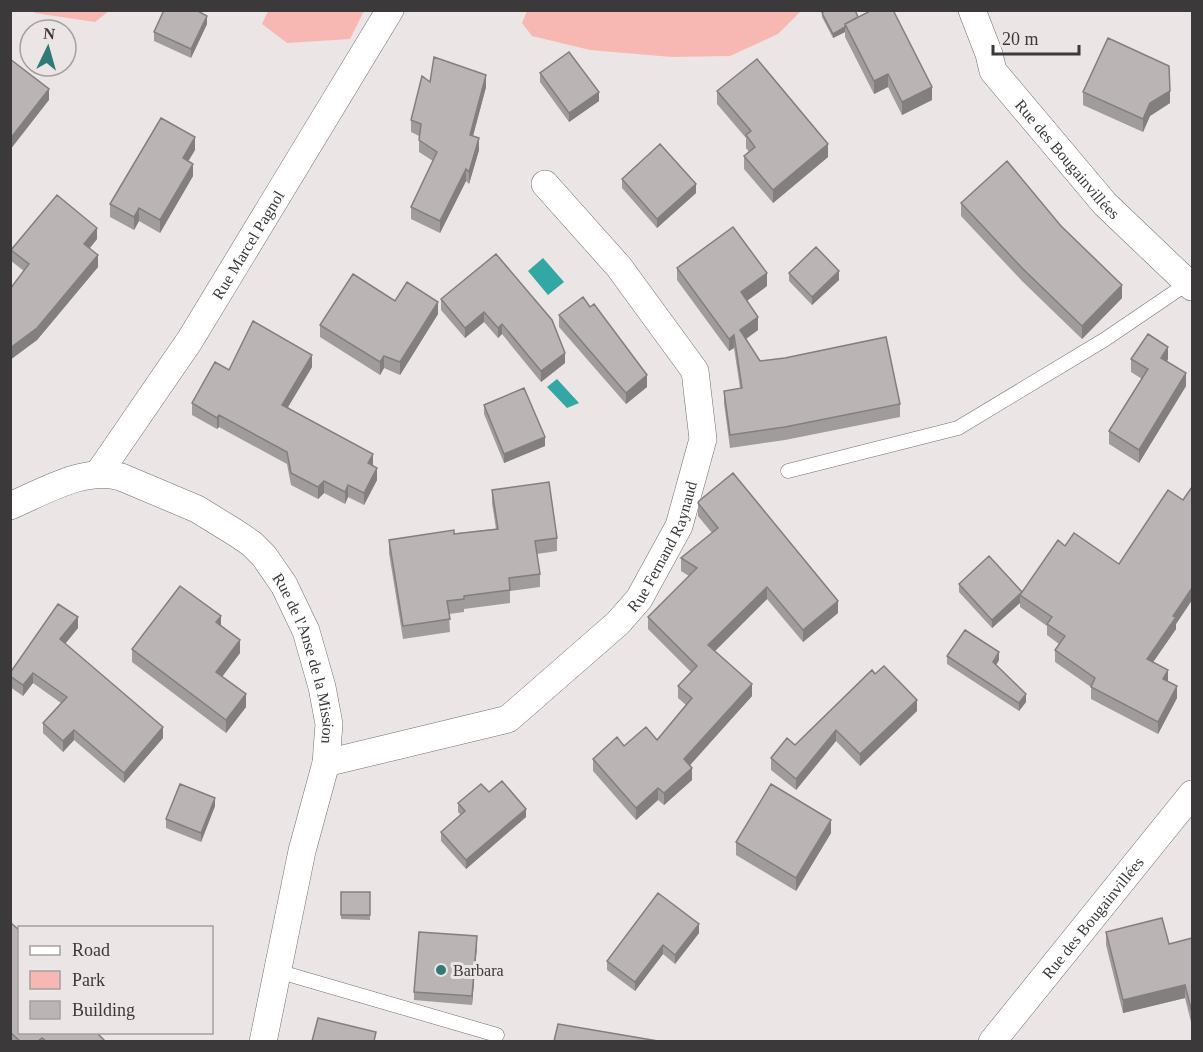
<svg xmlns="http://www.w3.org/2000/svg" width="1203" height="1052" viewBox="0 0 1203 1052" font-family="Georgia,serif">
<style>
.green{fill:#f7b8b4}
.water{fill:#33a7a4}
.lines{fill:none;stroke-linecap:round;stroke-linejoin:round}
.lane-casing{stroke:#746f6e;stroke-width:15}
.street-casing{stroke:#746f6e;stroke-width:28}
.lane{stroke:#fff;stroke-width:14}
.street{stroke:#fff;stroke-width:27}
.wall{fill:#a09c9b}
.shaded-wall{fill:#827f7e}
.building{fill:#bab5b4;stroke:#827f7e;stroke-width:1.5}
.poi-dot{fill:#307977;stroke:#ebe5e5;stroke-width:2}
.labels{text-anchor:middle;stroke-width:6;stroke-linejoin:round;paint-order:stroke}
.street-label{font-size:16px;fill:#3b3939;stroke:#ebe5e5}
.poi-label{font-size:16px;fill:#3b3939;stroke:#ebe5e5;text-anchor:start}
</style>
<rect width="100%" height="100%" fill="#ebe5e5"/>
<!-- green -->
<path class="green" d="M34,11H109L95,22L35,13Z
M268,11V10L364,11L350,39L287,43L262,24Z
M527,11V10L801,11L778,34L730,56L672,57L590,50L532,36L522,23Z"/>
<!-- water -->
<path class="water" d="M543,258L564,282L548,295L528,271Z
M557,379L579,403L567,408L547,387Z"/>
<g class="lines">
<!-- lane casing -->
<g class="lane-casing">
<path id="lane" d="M788,471L958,428L1104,340L1188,283
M277,971L497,1035"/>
</g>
<!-- street casing -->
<g class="street-casing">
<g id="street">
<path id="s1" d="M972,10L989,54L993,71L1105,204L1192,287"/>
<path id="s2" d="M98,474L190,340L390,10"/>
<path id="s3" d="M10,506C43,492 85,466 121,477L197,509L236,533L252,544L264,556L284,585L306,631L322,687L329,724L326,763L302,851L263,1042"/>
<path id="s4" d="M326,763L508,719L618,623L639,599L679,526L703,439L695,371L619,267L545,184"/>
<path id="s5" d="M992,1042L1192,794"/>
</g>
</g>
<!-- lane -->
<use href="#lane" class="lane"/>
<!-- street -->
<use href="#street" class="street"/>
</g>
<!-- wall -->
<path class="wall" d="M822,13L858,17L932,100L902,115L888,87L874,94L845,37V32L833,38L822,17Z
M207,24L191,58L154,41V32Z
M540,73L599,101L569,122L540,82Z
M430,82L486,87L473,136L479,150L469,184L466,181L440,233L411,219V207L433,161L419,152V136L411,132V120Z
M717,91L828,157L773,203L744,169V156L749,152L746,148V138L717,104Z
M1083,92L1170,103L1150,116L1143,132L1083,105Z
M195,150L188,161L193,176L160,233L139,221L134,230L110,217V204Z
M622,179L696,193L657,228L622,188Z
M961,203L1122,298L1082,339L1022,281L961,216Z
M97,239L90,248L98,267L37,340L10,360V289L24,271L11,261V250Z
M496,254L565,363L541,382L502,334L498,338L484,322L465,338L441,310V299Z
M677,268L767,286L747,301L758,330L746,339L760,361L900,404V417L785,440L730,448L724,403V391L740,388L734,348L729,351L677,280Z
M789,273L839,280L812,305L789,281Z
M395,301L438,314L400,375L384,368L380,375L320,337V325Z
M559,315L647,387L626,404L559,327Z
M1131,359H1168L1167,362L1186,386L1139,463L1109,444V431L1142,379L1131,372Z
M312,367L288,407L373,466L377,480L364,505L348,497L345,504L324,493L318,499L291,485L287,464L219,427L217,429L192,415V403L229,370Z
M484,405L545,446L504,463L484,414Z
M1192,487V600L1176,624V629L1153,662L1168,681L1177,698L1158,734L1091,699V687L1055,662V650L1059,644L1047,635V626L1020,607V603L992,628L959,592V584L1022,592L1065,546L1119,564L1183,500Z
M492,490L557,538V551L537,554L540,574V587L510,591V603L464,609V612L449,614L450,632L403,639L389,553V540L496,529L492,503Z
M698,503L838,613L803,642L767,599L715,651L752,696L689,765L692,780L664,805L658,800L636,820L593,771V759L624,746L657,740L686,705L678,698V686L691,672L648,629V617L689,576L681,571V558L712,533L698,516Z
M221,625L240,653L222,676L246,707L226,733L132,662V649Z
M78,628L65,644L163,738L124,783L74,740L63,752L43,733V723L61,703L33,683L23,696L10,687V673Z
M947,656L999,660L996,665L1026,702L1019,711L947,664Z
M872,670L917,711L860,766L836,741L796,790L771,770V758L795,745Z
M458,803L526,817L466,869L441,841V832L461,815L458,812Z
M215,806L201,842L166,828V819Z
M831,833L796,891L736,855V842Z
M341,892H370V920L341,919Z
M10,922L20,1032L105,1041H10Z
M1106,932L1169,944L1192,938V1026L1185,998L1123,1013L1106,945Z
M699,933L675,964L663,954L635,991L607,970V961Z
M477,945L472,1005L414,1000V992Z"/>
<!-- shaded-wall -->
<path class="shaded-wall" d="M207,16V24L191,58V49Z
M845,27V32L833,38V34Z
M888,74V87L874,94V81Z
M486,75V87L470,147V135Z
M932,87V100L902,115V102Z
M49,89V100L10,150V139Z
M1170,91V103L1150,116L1143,132V119L1150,103Z
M599,92V101L569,122V113Z
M195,137V150L183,170V158Z
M479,138V150L469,184V172Z
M828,144V157L773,203V190Z
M193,164V176L160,233V220Z
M466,169V181L440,233V221Z
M696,184V193L657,228V219Z
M139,208V221L134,230V217Z
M97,228V239L84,255V244Z
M98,255V267L37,340L10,360V348Z
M839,271V280L812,305V297Z
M767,273V286L741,305V292Z
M1122,285V298L1082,339V326Z
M438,302V314L400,375V362Z
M484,312V322L465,338V328Z
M758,317V330L740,343V330Z
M502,324V334L498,338V328Z
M734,335V348L729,351V339Z
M1168,347V359L1161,371V358Z
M565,353V363L541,382V371Z
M312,355V367L282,417V405Z
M384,356V368L380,375V362Z
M1186,373V386L1139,463V450Z
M647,375V387L626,404V393Z
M219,415V427L217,429V418Z
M545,437V446L504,463V454Z
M373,454V466L368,463Z
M377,468V480L364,505V493Z
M324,481V493L318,499V487Z
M348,485V497L345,504V492Z
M767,587V599L708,658V645Z
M1192,588V600L1176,624V629L1147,671V659L1173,616Z
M1022,592L1020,595V603L992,628V620Z
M838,601V613L803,642V630Z
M221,616V629L216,622Z
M78,617V628L60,650V639Z
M240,640V653L216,685V672Z
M999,652V660L993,670V662Z
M1168,670V682L1163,679Z
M33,673V683L23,696V685Z
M752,684V696L684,772V759Z
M1177,686V698L1158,734V722Z
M246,694V707L226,733V720Z
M1026,694V702L1019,711V703Z
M917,700V711L860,766V754Z
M163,727V738L124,783V773Z
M74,730V740L63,752V741Z
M836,730V741L796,790V779Z
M692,768V780L664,805V793Z
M658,788V800L636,820V808Z
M215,798V806L201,842V833Z
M526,809V817L466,869V860Z
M831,820V833L796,891V878Z
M699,924V933L675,964V955Z
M477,936V945L472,1005V996Z
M663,945V954L635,991V982Z
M1185,985V998L1123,1013V1000Z"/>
<!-- building -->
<path class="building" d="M164,10H196L207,16L191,49L154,32Z
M826,10H855L858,17L845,24V27L833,34L822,13Z
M872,10H893L932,87L902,102L888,74L874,81L845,24Z
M1108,38L1169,66L1170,91L1150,103L1143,119L1083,92Z
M569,52L599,92L569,113L540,73Z
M434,57L486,75L470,135L479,138L469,172L466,169L440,221L411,207L437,152L419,140L421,124L411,120L422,76L430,82Z
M10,59L49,89L10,139Z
M757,59L828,144L773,190L744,156L755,147L746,135L751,131L717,91Z
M161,118L195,137L183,158L193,164L160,220L139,208L134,217L110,204Z
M660,144L696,184L657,219L622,179Z
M1007,161L1061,226L1122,285L1082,326L1022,268L961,203Z
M57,195L97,228L84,244L98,255L37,328L10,348V289L29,264L11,250Z
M733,227L767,273L741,292L758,317L740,330L760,361L785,358L886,337L900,404L785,427L730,435L724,391L742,388L734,335L729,339L677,268Z
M816,247L839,271L812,297L789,273Z
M496,254L552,320L565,353L541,371L502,324L498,328L484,312L465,328L441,299Z
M353,274L395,301L407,282L438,302L400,362L384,356L380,362L320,325Z
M583,297L590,307L594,304L647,375L626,393L559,315Z
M253,321L312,355L282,405L373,454L368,463L377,468L364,493L348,485L345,492L324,481L318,487L291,473L287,452L219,415L217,418L192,403L215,362L229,370Z
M1148,334L1168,347L1161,358L1186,373L1139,450L1109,431L1148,369L1131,359Z
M524,388L545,437L504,454L484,405Z
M733,473L838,601L803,630L767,587L708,645L752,684L684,759L692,768L664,793L658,788L636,808L593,759L617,737L624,746L646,727L657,740L692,698L678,686L697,666L648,617L697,568L681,558L718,528L698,503L699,501Z
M549,482L557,538L535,541L540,574L509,578L510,590L464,596V599L447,601L450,619L403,626L389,540L454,530V534L498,529L492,490Z
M1192,487V588L1173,616L1176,617L1147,659L1168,670L1163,679L1177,686L1158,722L1091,687L1095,678L1055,650L1065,636L1047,624L1052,617L1020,595L1058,540L1065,546L1074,533L1119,564L1168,490L1183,500Z
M989,556L1022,592L992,620L959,584Z
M180,586L221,616L216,622L240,640L216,672L246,694L226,720L132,649Z
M58,604L78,617L60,639L163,727L124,773L74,730L63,741L43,723L67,697L33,673L23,685L10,676V673Z
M965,630L999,652L993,662L1026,694L1019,703L947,656Z
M884,666L917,700L860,754L836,730L796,779L771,758L787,738L795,745L872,670L875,674Z
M502,781L526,809L466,860L441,832L465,811L458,803L481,784L489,792Z
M180,784L215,798L201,833L166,819Z
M771,784L831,820L796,878L736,842Z
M341,892H370V915H341Z
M658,893L699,924L675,955L663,945L635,982L607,961Z
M1162,918L1169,944L1192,938V1013L1185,985L1123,1000L1106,932Z
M10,922L20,931V1032H96L105,1041H46L42,1038L38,1041H20L10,1032Z
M419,932L477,936L472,996L414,992Z
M318,1018L376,1032L374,1041H312Z
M558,1024L658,1041H554Z"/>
<!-- markers -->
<circle class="poi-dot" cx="441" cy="970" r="6"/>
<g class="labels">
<!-- street labels -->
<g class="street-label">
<text dy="6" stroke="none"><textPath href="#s1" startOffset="180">Rue des Bougainvillées</textPath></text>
<text dy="6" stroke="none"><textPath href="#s2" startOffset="274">Rue Marcel Pagnol</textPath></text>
<text dy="6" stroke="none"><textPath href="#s4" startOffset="423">Rue Fernand Raynaud</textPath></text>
<text dy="6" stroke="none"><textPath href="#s3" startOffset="394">Rue de l'Anse de la Mission</textPath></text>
<text dy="6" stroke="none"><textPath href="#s5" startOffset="160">Rue des Bougainvillées</textPath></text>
</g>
<!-- poi labels -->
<g class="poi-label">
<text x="453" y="976">Barbara</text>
</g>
</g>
<!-- border -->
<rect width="1203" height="1052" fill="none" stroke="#3b3939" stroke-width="24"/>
<!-- legend -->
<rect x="18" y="926" width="195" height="108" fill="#ebe5e5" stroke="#a5a0a0" stroke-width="1.5"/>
<rect x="30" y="946" width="30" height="9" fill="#ffffff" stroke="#a5a0a0" stroke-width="1.5"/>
<text x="72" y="956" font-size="18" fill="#3b3939">Road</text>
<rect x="30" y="971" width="30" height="18" fill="#f7b8b4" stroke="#a5a0a0" stroke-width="1.5"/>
<text x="72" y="986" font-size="18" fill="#3b3939">Park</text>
<rect x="30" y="1001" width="30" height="18" fill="#bab5b4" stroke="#a5a0a0" stroke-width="1.5"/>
<text x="72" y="1016" font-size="18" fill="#3b3939">Building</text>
<!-- north arrow -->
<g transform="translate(48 48) rotate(5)"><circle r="28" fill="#ebe5e5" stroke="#a5a0a0" stroke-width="1.5"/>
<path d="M0-4.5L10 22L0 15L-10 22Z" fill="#307977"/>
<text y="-9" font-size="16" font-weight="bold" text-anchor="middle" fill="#3b3939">N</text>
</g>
<!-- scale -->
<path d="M993 45v9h86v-9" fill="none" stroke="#3b3939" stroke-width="3"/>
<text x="1002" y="45" font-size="18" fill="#3b3939" stroke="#ebe5e5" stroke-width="4.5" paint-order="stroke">20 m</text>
</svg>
